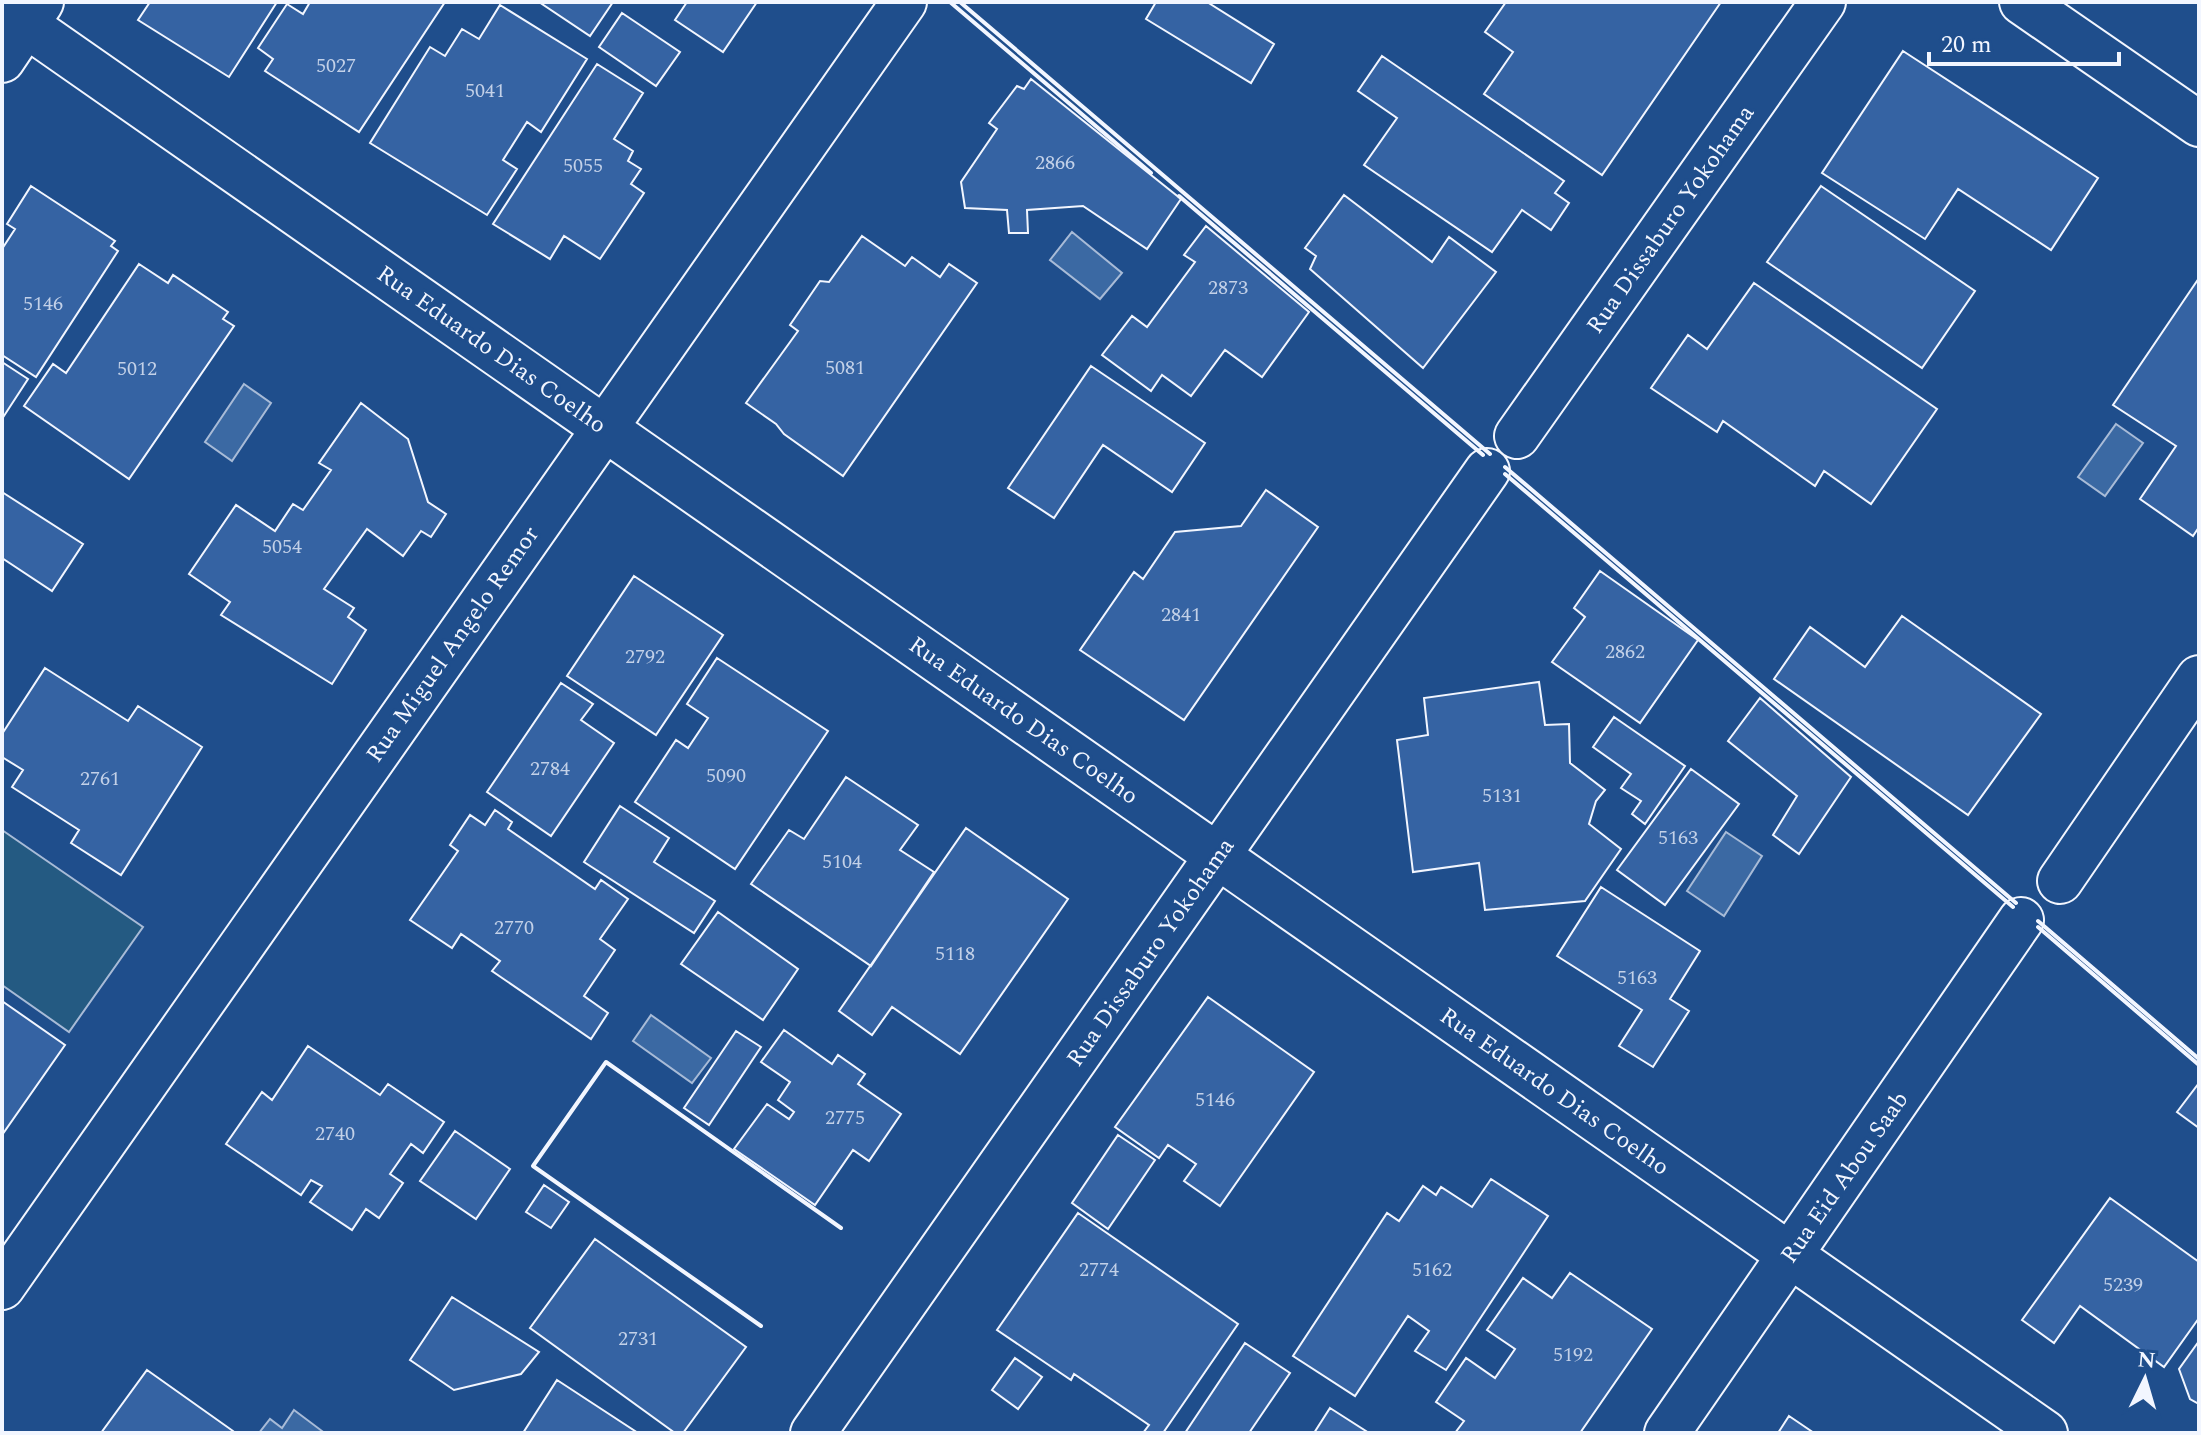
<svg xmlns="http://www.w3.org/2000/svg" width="2201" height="1435" viewBox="0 0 2201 1435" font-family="Spectral,serif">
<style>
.pitch{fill:#245a82;stroke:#a8bbd7;stroke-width:2}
.water{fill:#3b69a3;stroke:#a8bbd7;stroke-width:2}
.building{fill:#3563a3;stroke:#f2f6ff;stroke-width:2}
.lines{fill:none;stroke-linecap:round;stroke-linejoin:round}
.minor-casing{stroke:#f2f6ff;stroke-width:48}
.minor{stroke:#1f4e8c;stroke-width:44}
.wall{stroke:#f2f6ff;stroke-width:4}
.labels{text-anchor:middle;stroke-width:6;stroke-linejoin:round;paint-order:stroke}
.number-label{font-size:20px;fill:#c3d1e8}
.street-label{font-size:24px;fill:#f2f6ff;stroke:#1f4e8c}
</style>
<rect width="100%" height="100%" fill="#1f4e8c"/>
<!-- pitch -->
<path class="pitch" d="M2,830L143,927L69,1032L2,985Z"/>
<!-- water -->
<path class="water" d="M1072,232L1122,273L1100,299L1050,260Z
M244,384L271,403L232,461L205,442Z
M2116,424L2143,443L2105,496L2078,477Z
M1726,832L1762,856L1724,916L1687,891Z
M651,1015L711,1058L692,1083L633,1041Z
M294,1410L322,1431L320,1433H259L270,1419L282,1428Z"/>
<!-- building -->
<path class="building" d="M150,2H277L229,77L138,20Z
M310,2H445L359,132L265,71L273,59L258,48L287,4L303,14Z
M539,2H613L590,36Z
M687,2H757L723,52L675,20Z
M1156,2H1207L1274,44L1251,83L1146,19Z
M1506,2H1721L1602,175L1484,94L1513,52L1485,32Z
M500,5L587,59L541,132L527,122L503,160L517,169L487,215L370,143L430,47L445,56L462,29L479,39Z
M622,13L680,52L656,86L599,47Z
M1903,51L2098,178L2051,250L1958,189L1925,239L1822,173Z
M1382,56L1564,181L1555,193L1569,203L1551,230L1522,210L1492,252L1364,165L1397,118L1358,91Z
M597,64L643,93L614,139L633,151L628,161L641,169L631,184L644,193L600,259L564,236L550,259L493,224Z
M1031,79L1181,199L1147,249L1083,206L1027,210L1028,233H1009L1007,210L965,208L961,182L997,129L989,123L1017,86L1024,89Z
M31,186L115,241L111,246L118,251L36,377L2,355V249L15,229L7,224Z
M1821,186L1975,291L1922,368L1767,262Z
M1344,195L1432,262L1449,237L1496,272L1423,368L1310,269L1316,256L1305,248Z
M1206,226L1309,312L1262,377L1225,350L1191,396L1162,375L1151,391L1102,355L1132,316L1147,327L1195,262L1184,255Z
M862,236L905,266L912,257L940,277L949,264L977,283L843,476L784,434L776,424L746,403L798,331L790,325L820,281L829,282Z
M139,264L168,283L173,275L228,312L223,319L234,326L129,479L24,406L53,364L66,373Z
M2199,278V527L2193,536L2140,499L2176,446L2113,405Z
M1754,283L1937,409L1871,504L1824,471L1815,486L1723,421L1717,432L1651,388L1688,335L1707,349Z
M2,362L28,379L2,419Z
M1091,366L1205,443L1172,492L1103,445L1054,518L1008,488Z
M361,403L408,439L428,502L446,514L431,537L421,531L403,556L367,529L324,589L354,608L348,617L366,630L332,684L221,615L230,602L189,574L236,505L275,531L293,504L303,510L331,470L319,463Z
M1266,490L1318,527L1184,720L1080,650L1134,572L1143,579L1175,532L1241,526Z
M2,492L83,544L52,591L2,558Z
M1600,571L1698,640L1640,723L1552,662L1585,617L1574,608Z
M634,576L723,635L656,735L567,676Z
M1902,616L2041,714L1968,815L1774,679L1810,627L1865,667Z
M717,658L828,731L735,869L635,802L676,740L688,748L708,718L687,704Z
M45,668L128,721L138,706L202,747L121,875L71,843L79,830L12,787L23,770L2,757V734Z
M1539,682L1545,725L1569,724L1570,763L1605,790L1596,801L1589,824L1621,849L1585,901L1485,910L1479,863L1413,872L1397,740L1428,735L1424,698Z
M561,683L593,704L581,720L614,743L551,836L487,792Z
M1760,698L1851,777L1799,854L1773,835L1797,796L1728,741Z
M1614,717L1685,766L1645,824L1632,814L1641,801L1621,788L1631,774L1593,747Z
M1691,769L1739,804L1665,905L1617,870Z
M846,777L918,825L900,850L934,872L871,966L751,884L789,830L804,839Z
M620,806L669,838L654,862L715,901L694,933L584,862Z
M495,810L512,822L508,829L595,889L601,880L628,899L600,939L615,950L584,996L608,1013L591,1039L492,971L500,961L461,934L452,948L410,920L458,851L450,845L470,815L485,825Z
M966,828L1068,899L960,1054L892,1007L872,1035L839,1011Z
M1601,887L1700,951L1670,999L1689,1011L1653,1067L1619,1046L1642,1010L1557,956Z
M718,912L798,969L763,1020L681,964Z
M1208,997L1314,1072L1220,1206L1184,1181L1196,1164L1168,1145L1159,1158L1115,1127Z
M2,1001L65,1045L2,1135Z
M784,1030L832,1064L838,1055L865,1074L858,1084L901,1114L869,1161L853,1150L815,1205L734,1149L767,1104L789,1119L794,1112L778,1100L790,1082L761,1062Z
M736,1031L761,1047L709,1125L684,1108Z
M308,1046L380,1095L388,1084L444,1122L423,1153L411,1144L390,1174L403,1183L379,1218L366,1209L352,1230L310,1202L322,1186L311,1180L301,1195L226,1144L262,1092L272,1100Z
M2199,1083V1128L2177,1112Z
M455,1131L510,1169L476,1219L420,1181Z
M1118,1135L1155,1160L1108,1229L1072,1203Z
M1491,1179L1548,1216L1446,1370L1415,1351L1429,1331L1408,1316L1355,1396L1293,1356L1387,1213L1399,1221L1423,1186L1436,1195L1441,1187L1472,1207Z
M544,1185L569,1202L551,1228L526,1212Z
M2110,1198L2199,1262V1318L2164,1367L2080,1306L2054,1343L2022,1320Z
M1078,1213L1238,1324L1163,1433H1143L1149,1425L1074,1374L1071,1380L997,1330Z
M595,1239L746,1347L683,1433H675L530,1328Z
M1570,1273L1652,1329L1580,1433H1455L1464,1421L1436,1402L1466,1358L1495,1378L1515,1349L1487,1330L1523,1278L1552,1298Z
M452,1297L539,1352L521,1374L454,1390L410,1360Z
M2199,1341V1404L2190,1399L2179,1369Z
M1245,1343L1290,1373L1249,1433H1185Z
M1015,1358L1042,1377L1018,1409L992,1390Z
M147,1370L233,1431L232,1433H101Z
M557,1380L638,1433H523Z
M1330,1408L1369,1433H1314Z
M1789,1416L1814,1433H1778Z"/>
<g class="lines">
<!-- minor casing -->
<g class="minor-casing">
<path id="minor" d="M2022,2L2199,124
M2,8L2045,1433
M2,60L41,2
M1517,436L1823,2
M2060,881L2199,678
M2,1287L904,2
M813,1433L1487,471
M1667,1433L2021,920"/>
</g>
<!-- minor -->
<use href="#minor" class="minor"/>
<!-- wall -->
<path class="wall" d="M950,2L1151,173
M960,2L1490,454
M1179,196L1483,455
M1505,467L2016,903
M1505,474L2013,907
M2038,921L2199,1059
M2038,927L2199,1065
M761,1326L533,1166L606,1062L841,1228"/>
</g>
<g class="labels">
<!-- number labels -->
<g class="number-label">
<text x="336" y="72">5027</text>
<text x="485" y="97">5041</text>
<text x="1055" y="169">2866</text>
<text x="583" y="172">5055</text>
<text x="1228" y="294">2873</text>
<text x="43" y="310">5146</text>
<text x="845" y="374">5081</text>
<text x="137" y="375">5012</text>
<text x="282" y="553">5054</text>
<text x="1181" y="621">2841</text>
<text x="1625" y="658">2862</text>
<text x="645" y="663">2792</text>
<text x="550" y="775">2784</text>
<text x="726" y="782">5090</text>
<text x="100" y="785">2761</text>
<text x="1502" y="802">5131</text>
<text x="1678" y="844">5163</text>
<text x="842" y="868">5104</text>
<text x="514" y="934">2770</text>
<text x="955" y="960">5118</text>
<text x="1637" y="984">5163</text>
<text x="1215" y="1106">5146</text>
<text x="845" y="1124">2775</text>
<text x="335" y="1140">2740</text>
<text x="1099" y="1276">2774</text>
<text x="1432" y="1276">5162</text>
<text x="2123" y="1291">5239</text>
<text x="638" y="1345">2731</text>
<text x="1573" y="1361">5192</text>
</g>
<!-- street labels -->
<g class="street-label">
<text transform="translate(1670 219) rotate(-55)" y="8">Rua Dissaburo Yokohama</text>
<text transform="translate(492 349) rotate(35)" y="8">Rua Eduardo Dias Coelho</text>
<text transform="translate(452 644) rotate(-55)" y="8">Rua Miguel Angelo Remor</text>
<text transform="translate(1024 720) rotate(35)" y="8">Rua Eduardo Dias Coelho</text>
<text transform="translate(1150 952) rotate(-55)" y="8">Rua Dissaburo Yokohama</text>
<text transform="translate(1555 1091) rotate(35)" y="8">Rua Eduardo Dias Coelho</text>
<text transform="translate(1844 1177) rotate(-55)" y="8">Rua Eid Abou Saab</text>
</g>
</g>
<!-- border -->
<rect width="2201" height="1435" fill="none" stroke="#f2f6ff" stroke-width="8"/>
<!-- north arrow -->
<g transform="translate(2145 1379) rotate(5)" stroke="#1f4e8c" stroke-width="6" paint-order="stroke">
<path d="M0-6L14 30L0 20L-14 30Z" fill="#f2f6ff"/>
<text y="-12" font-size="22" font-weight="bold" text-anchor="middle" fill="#f2f6ff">N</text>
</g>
<!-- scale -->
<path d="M1929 52v12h190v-12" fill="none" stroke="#f2f6ff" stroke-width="4"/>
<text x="1941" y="52" font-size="24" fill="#f2f6ff" stroke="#1f4e8c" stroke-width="6" paint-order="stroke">20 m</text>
</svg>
